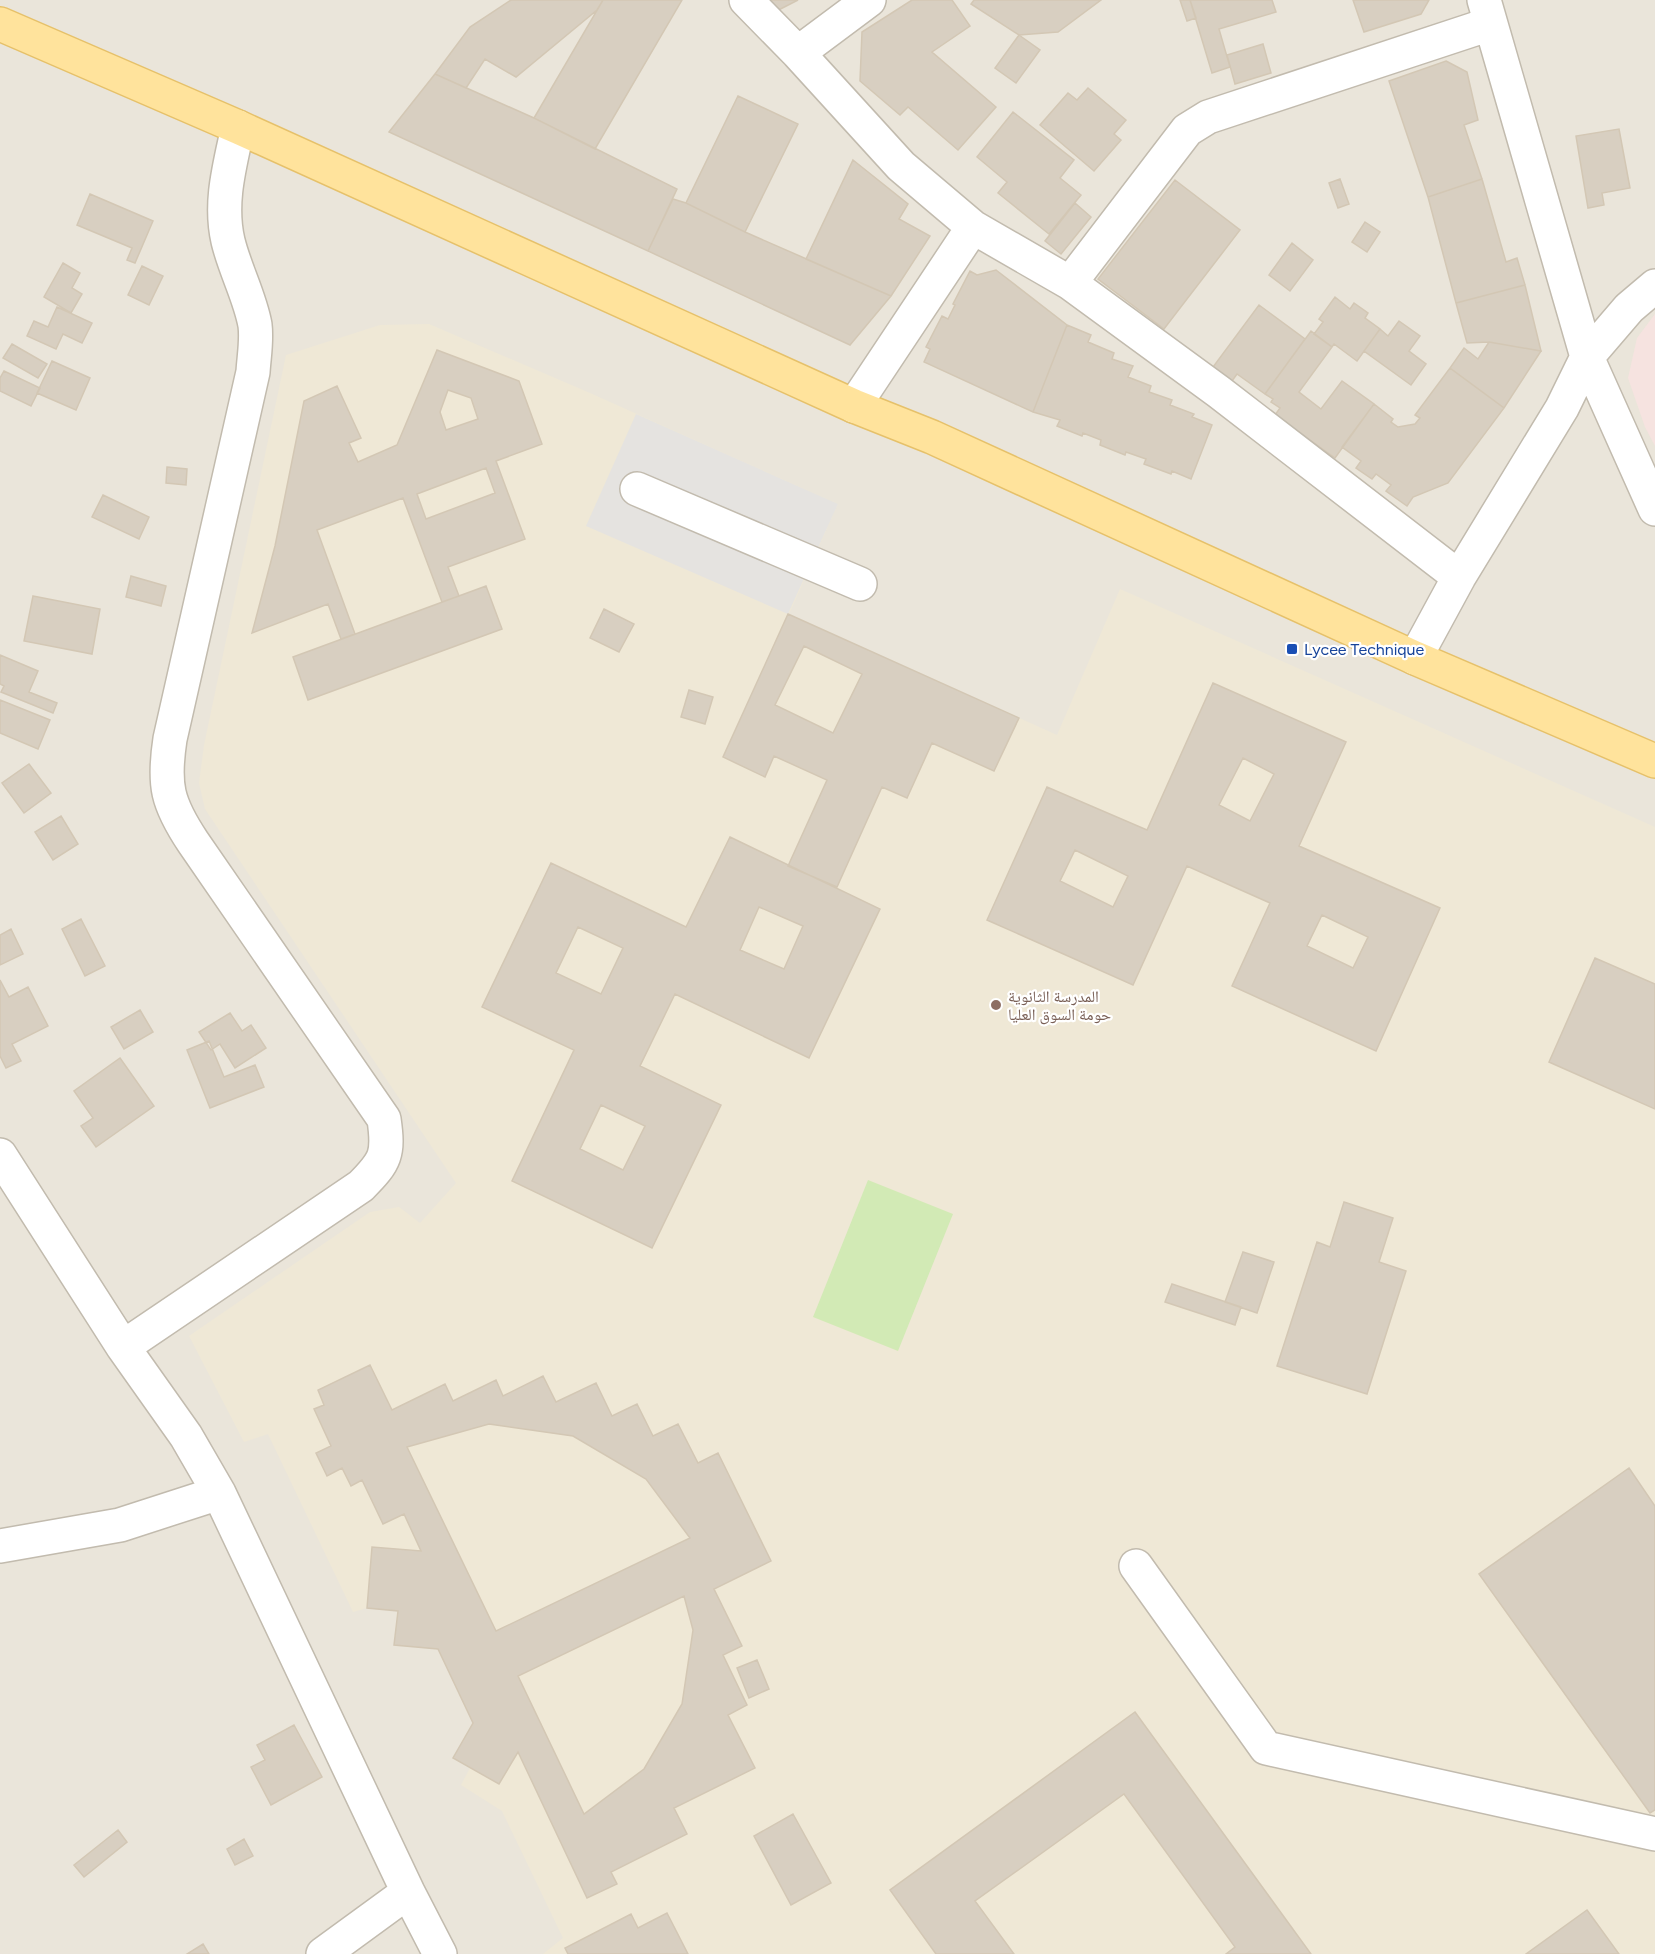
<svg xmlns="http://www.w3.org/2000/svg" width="1655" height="1954" viewBox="0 0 1655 1954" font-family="Figtree,'Noto Naskh Arabic',sans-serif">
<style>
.residential{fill:#eae5da}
.education{fill:#efe8d6}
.medical{fill:#f6e3e0}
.green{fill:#d2eab5}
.parking{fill:#e5e3e0}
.building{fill:#d8cfc1;stroke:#d3c7b4;stroke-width:1.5;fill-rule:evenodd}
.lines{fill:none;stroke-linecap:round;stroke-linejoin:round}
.minor-casing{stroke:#c2bbae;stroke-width:36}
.major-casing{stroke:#e6c16a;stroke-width:36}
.minor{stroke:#fff;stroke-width:33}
.major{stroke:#ffe39c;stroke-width:33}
.transit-dot{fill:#1a4fb4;stroke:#fff;stroke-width:2}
.education-dot{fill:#8d6e63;stroke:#fff;stroke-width:2}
.labels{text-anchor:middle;stroke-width:4.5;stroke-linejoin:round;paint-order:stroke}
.transit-label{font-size:16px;fill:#164399;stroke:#fff;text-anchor:start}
.education-label{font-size:16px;fill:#785e54;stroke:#fff;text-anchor:start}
</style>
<rect width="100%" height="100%" fill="#f6f3ec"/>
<!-- residential -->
<path class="residential" d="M0,0H1655V1954H0Z"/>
<!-- education -->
<path class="education" d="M429,324L590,393L838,504L789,614L1057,735L1120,589L1655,827V1954H543L563,1938L502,1811L461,1785L470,1768L473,1723L438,1649L394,1645L397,1611L367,1608L353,1612L268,1434L244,1442L189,1336L370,1212L399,1207L420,1223L456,1183L205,809L199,783L204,745L286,355L380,325Z"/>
<!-- medical -->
<path class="medical" d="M1655,314V446L1645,427L1628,378L1637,338Z"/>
<!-- green -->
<path class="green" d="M868,1180L953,1214L898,1351L813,1317Z"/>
<!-- parking -->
<path class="parking" d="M636,414L838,504L788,614L586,526Z"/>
<!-- building -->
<path class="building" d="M511,0H603L597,10L516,77L485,59L466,88L435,74L470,27Z
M603,0H682L595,149L534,118Z
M754,0H798L763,18Z
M912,0H952L970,26L932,52L996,107L958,150L908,107L900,115L860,81L862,32Z
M974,0H1101L1058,32L1019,35L971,4Z
M1180,0H1190L1196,18L1187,21Z
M1190,0H1272L1276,12L1219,29L1230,67L1212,73Z
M1353,0H1429L1421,14L1364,32Z
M1019,35L1040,50L1016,83L995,68Z
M1263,44L1271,73L1235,84L1227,55Z
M1446,61L1467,72L1478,120L1464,125L1482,179L1428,197L1389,81Z
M435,74L534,118L677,189L648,251L389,132Z
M1088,88L1126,120L1114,134L1121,140L1094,171L1040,125L1068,93L1077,100Z
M738,96L798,124L745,232L686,203Z
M1013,112L1074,160L1060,178L1081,195L1049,234L998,193L1007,182L977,157Z
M1619,129L1630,188L1602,193L1604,205L1588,208L1576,136Z
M853,160L908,204L899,219L930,236L891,296L806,259Z
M1340,179L1349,204L1338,208L1329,183Z
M1482,179L1506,262L1517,258L1525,285L1456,303L1428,197Z
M1175,180L1240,230L1164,329L1098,279Z
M90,194L153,221L135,263L127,260L132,248L77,225Z
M673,199L686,203L745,232L891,296L850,345L648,251Z
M1075,203L1091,217L1061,254L1045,241Z
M1365,222L1380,232L1367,252L1352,242Z
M1292,243L1313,260L1290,291L1269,275Z
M63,263L80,273L72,288L82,294L71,313L44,297Z
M142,266L163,276L149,305L128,295Z
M996,270L1067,325L1033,412L924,362L930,349L926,347L942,316L948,319L955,305L953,304L970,271L977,275Z
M1525,285L1541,351L1489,342L1467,343L1456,303Z
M1335,297L1350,309L1354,303L1368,313L1365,318L1380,329L1357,361L1334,344L1332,347L1314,334L1323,322L1319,319Z
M1259,305L1305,339L1265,394L1237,374L1232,381L1213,367Z
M57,307L92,323L82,343L63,334L56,349L27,336L34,321L48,327Z
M1399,321L1420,336L1409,351L1426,364L1411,385L1364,351L1380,329L1388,336Z
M1067,325L1091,335L1088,342L1114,353L1112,359L1133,366L1128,377L1151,386L1149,392L1172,400L1170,405L1194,414L1192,417L1212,425L1191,479L1172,471L1171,474L1144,464L1146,459L1126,452L1125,455L1100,445L1101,440L1083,433L1082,436L1057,426L1060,420L1033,412Z
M1311,331L1332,347L1299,392L1321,409L1342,381L1374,404L1335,458L1275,415L1280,408L1271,402L1273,399L1265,394Z
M1489,342L1541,351L1504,408L1450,368L1464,348L1478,359Z
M12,344L47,364L38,378L3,358Z
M437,350L519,381L542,444L496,461L525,539L448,567L459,596L442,602L403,498L317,530L355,634L341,639L328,604L252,633L275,546L304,401L337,386L361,438L349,443L358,462L397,445ZM448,390L471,398L478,419L446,430L440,412ZM486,468L495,493L426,519L417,494Z
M52,361L90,378L76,410L37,393Z
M1450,368L1504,408L1448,483L1413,497L1407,506L1386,491L1391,485L1376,474L1372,479L1356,468L1361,461L1342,447L1374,404L1393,419L1391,422L1398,427L1415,424L1420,418L1415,415Z
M4,371L40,388L31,406L0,391V378Z
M167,467L187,469L186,485L166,483Z
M103,495L149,517L139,539L92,517Z
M131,576L166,586L161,606L126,597Z
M486,586L502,629L308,700L293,657Z
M33,596L100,609L92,654L24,641Z
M604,609L634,624L619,652L590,638Z
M788,614L1019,718L994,771L932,743L907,798L882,787L837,887L788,866L827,780L774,756L765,777L723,757ZM804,646L862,674L833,733L775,705Z
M0,655L38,671L29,692L57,703L53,713L1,692L4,686L0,684Z
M1213,683L1346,742L1299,846L1440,908L1376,1051L1232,986L1270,903L1187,866L1133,985L987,920L1047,787L1147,830ZM1243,758L1274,774L1250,821L1219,805ZM1075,850L1128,876L1113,907L1060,881ZM1322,915L1368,937L1353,968L1307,946Z
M689,690L713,697L705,724L681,717Z
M0,700L50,720L38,749L0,733Z
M29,764L51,793L24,813L2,783Z
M61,816L78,844L53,860L35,832Z
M730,837L880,909L809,1058L675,994L640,1066L721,1105L652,1248L512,1181L574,1050L482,1007L551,863L686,927ZM759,907L803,926L784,969L740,950ZM578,927L623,948L601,994L556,973ZM601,1105L645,1126L623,1170L580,1149Z
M81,919L105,966L85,976L62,929Z
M11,929L23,954L0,965V935Z
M1595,958L1655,984V1109L1549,1062Z
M0,980L9,997L28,987L48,1026L12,1044L21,1061L6,1068L0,1056Z
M140,1010L153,1032L124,1049L111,1027Z
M230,1013L242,1031L251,1025L266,1048L235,1068L220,1044L211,1050L199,1032Z
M209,1041L224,1077L255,1065L264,1087L210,1108L187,1050Z
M120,1058L154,1106L96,1147L81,1126L93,1118L74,1091Z
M1344,1202L1393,1218L1379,1262L1406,1271L1367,1394L1277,1366L1317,1242L1330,1247Z
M1243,1252L1274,1262L1257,1313L1225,1302Z
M1172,1284L1241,1307L1235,1325L1165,1302Z
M370,1365L392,1410L445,1384L453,1401L496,1380L503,1396L543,1376L556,1402L596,1383L612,1416L637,1404L653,1436L678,1424L698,1463L718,1453L771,1561L714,1589L742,1646L723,1655L747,1705L728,1715L755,1768L674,1808L687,1834L611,1872L617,1884L587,1898L518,1752L499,1784L453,1758L473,1723L438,1649L394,1645L398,1611L367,1608L372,1547L421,1551L404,1514L383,1524L362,1480L351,1486L342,1468L327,1476L316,1453L331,1446L314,1409L324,1405L318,1390ZM489,1424L573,1436L646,1479L690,1538L496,1631L407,1447ZM684,1596L693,1630L682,1704L644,1769L584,1814L518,1676Z
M1629,1468L1655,1506V1810L1650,1813L1479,1574Z
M757,1660L769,1689L749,1698L737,1668Z
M1135,1712L1311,1954H1226L1235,1947L1124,1794L975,1901L1014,1954H936L890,1890Z
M294,1725L322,1777L271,1805L251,1767L265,1760L257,1745Z
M793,1814L831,1883L791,1905L754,1836Z
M118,1830L127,1842L84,1877L74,1865Z
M244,1839L253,1856L235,1865L227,1849Z
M1587,1910L1619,1954H1526Z
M667,1913L688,1954H568L565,1948L631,1914L638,1928Z
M203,1944L209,1954H187Z"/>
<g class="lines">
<!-- minor casing -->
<g class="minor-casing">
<path id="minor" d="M746,0L798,53L901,166L973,227L1070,283L1219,392L1459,577
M1484,0L1587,357L1655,509
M798,53L869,0
M1070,283L1187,130L1208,117L1490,24
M854,406L973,227
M637,489L860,584
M1415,658L1459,577L1562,408L1587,357L1629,308L1655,286
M0,1155L123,1347L186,1436L219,1493L408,1892L440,1954
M123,1347L361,1186C386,1161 389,1154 384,1119L193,842C167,803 163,785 170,739L253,372C254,356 257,341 255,325C250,297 235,270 228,241C219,202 230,165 238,127
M0,1546L120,1525L219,1493
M1136,1566L1266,1748L1655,1834
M323,1954L408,1892"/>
</g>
<!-- major casing -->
<g class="major-casing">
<path id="major" d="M0,24L238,127L854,406L932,437L1415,658L1655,761"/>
</g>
<!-- minor -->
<use href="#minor" class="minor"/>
<!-- major -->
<use href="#major" class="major"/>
</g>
<!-- markers -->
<rect class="transit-dot" x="1286" y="643" width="12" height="12" rx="3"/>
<circle class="education-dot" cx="996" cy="1005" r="6"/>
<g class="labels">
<!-- transit labels -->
<g class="transit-label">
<text x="1304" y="655">Lycee Technique</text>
</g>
<!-- education labels -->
<g class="education-label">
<text x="1008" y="1002">المدرسة الثانوية<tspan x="1008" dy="18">حومة السوق العليا</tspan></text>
</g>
</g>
</svg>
